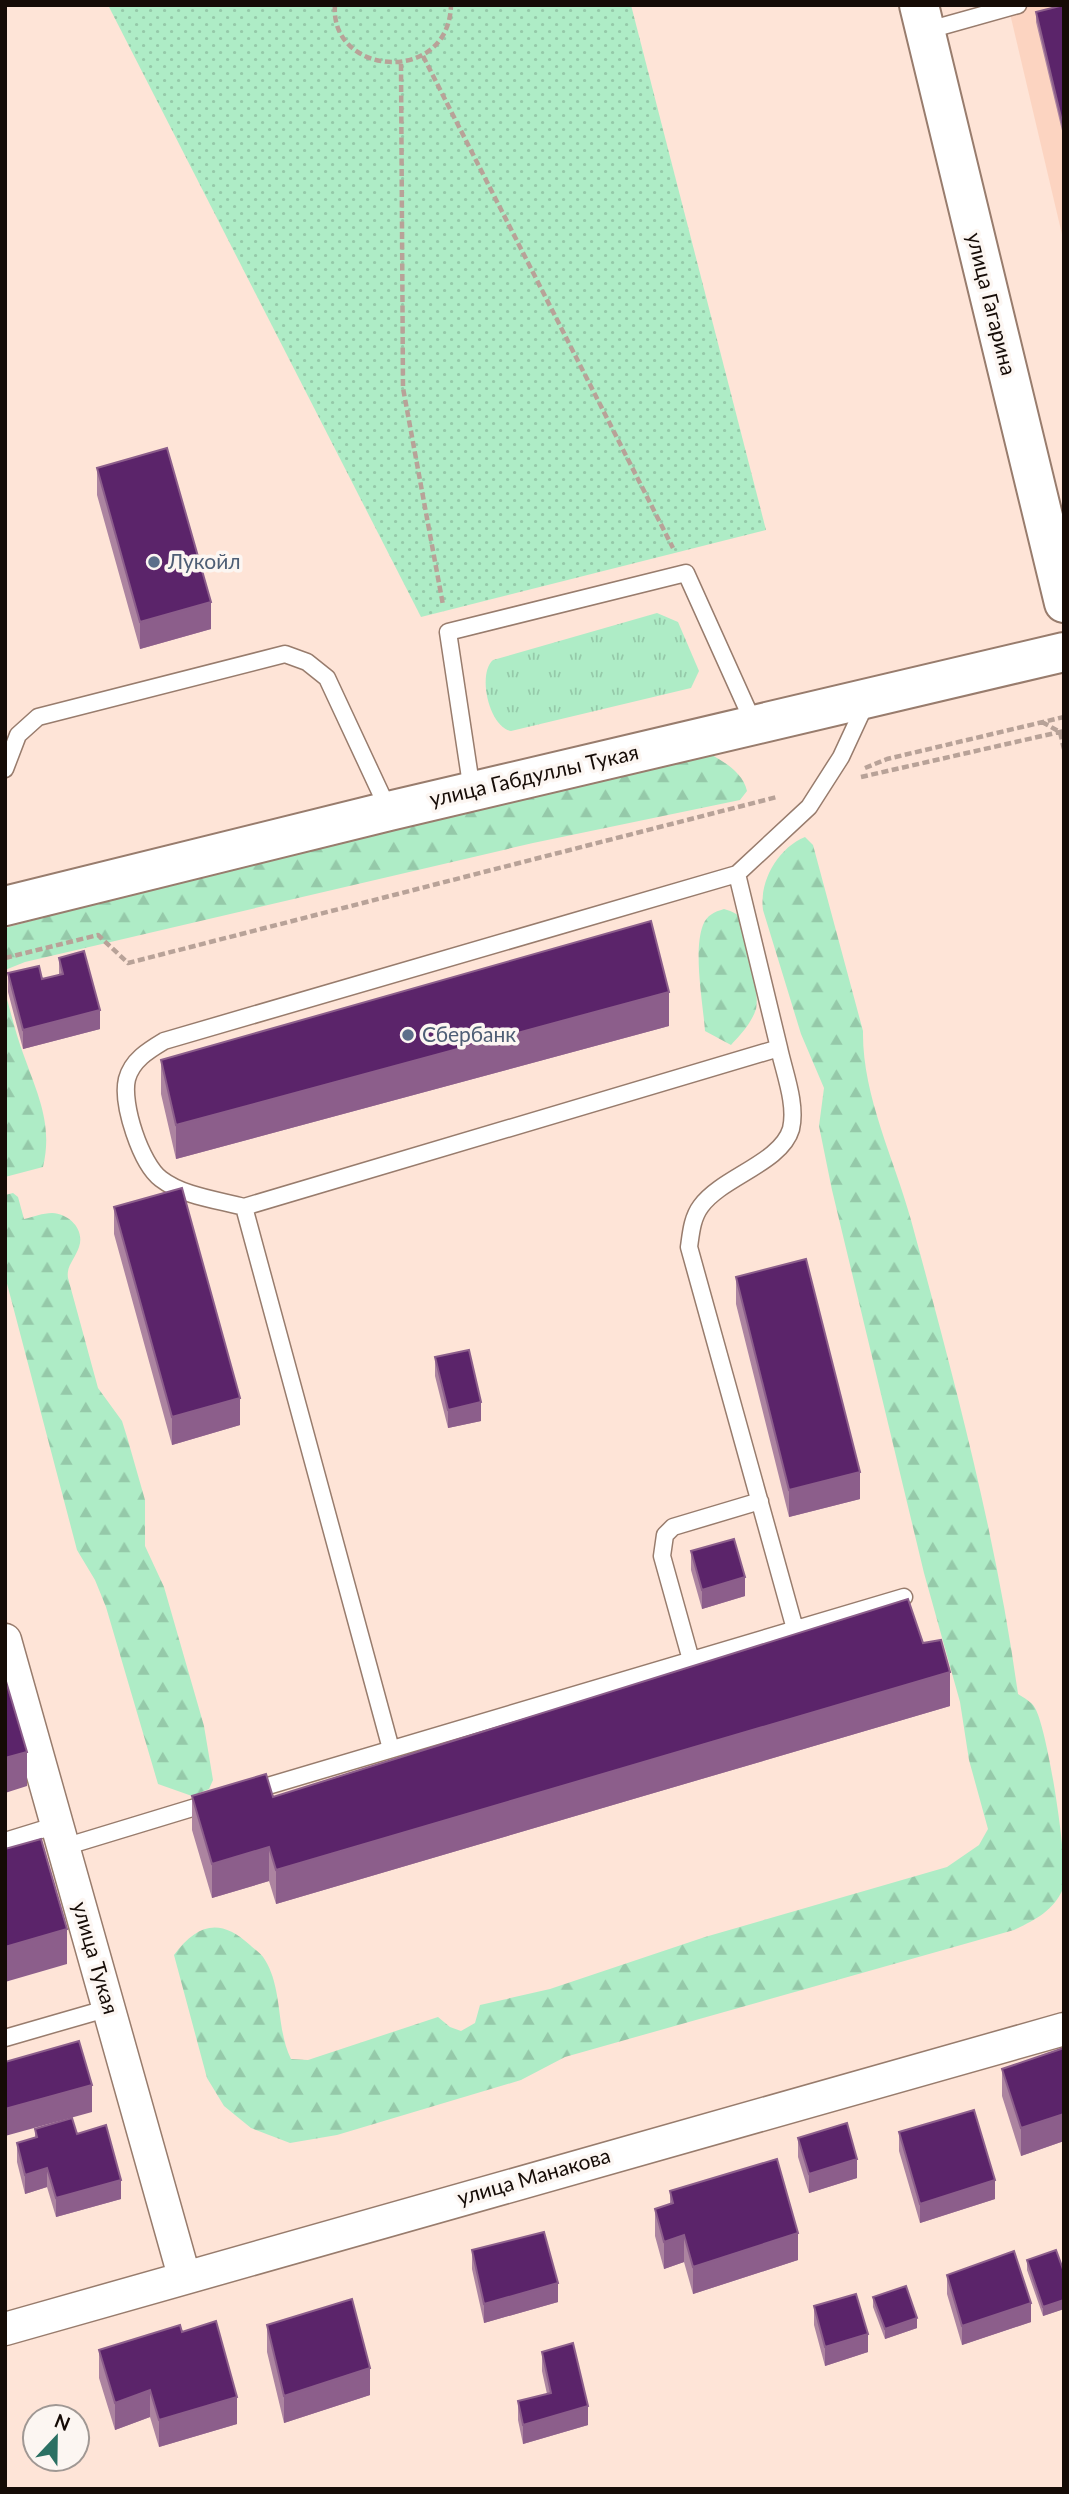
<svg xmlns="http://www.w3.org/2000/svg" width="1069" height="2494" viewBox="0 0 1069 2494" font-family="Lato,sans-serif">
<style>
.built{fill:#fcd4c1}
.grass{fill:url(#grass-tufts)}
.forest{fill:url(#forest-firs)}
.park{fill:url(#park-dots)}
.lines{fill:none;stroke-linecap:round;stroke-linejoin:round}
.service-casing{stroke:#987c6d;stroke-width:19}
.minor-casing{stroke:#987c6d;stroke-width:35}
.tertiary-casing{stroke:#987c6d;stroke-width:42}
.path{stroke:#b8a298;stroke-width:4.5;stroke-dasharray:7 3.5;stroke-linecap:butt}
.service{stroke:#fff;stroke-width:16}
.minor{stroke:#fff;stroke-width:32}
.tertiary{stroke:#fff;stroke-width:38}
.wall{fill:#ac84a0}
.shaded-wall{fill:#8c5e8b}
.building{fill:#5b246a;stroke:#8c5e8b;stroke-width:2}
.service-dot{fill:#5c6f8a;stroke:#fcf6f2;stroke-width:2.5}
.labels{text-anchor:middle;stroke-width:7;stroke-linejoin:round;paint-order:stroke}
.street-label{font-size:21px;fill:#150b06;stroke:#fcf6f2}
.service-label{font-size:21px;fill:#4e5e75;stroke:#fcf6f2;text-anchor:start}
</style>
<defs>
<pattern id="grass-tufts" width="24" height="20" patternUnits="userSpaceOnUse" patternTransform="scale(1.75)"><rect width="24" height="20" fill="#aeecc6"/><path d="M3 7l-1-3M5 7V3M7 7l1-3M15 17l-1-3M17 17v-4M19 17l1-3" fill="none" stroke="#95c9a9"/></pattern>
<pattern id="forest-firs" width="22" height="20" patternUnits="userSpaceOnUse" patternTransform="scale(1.75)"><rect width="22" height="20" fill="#aeecc6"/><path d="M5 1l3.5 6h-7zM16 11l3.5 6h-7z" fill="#95c9a9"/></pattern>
<pattern id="park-dots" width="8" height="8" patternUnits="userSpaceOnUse" patternTransform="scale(1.75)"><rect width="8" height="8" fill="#aeecc6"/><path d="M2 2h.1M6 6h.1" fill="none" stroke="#95c9a9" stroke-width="1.8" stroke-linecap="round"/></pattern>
</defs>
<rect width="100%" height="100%" fill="#fee4d7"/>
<!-- built -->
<path class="built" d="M1008,5H1064V243Z"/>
<!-- grass -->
<path class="grass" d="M657,613L678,622L699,671L691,688L511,731C489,727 477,674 493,660Z"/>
<!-- forest -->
<path class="forest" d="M700,748C718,759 742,769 747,791L740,800L533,843L25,962L5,970V928L304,847Z
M805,837L813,845L863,1031C862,1095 894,1158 911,1220C953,1375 996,1534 1018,1694C1024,1698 1032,1702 1035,1708C1048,1730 1069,1867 1063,1889C1053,1911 1035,1920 1014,1930L565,2057L521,2080L337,2135L290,2143L251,2128L224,2106L207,2078L174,1955C197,1924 220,1917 250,1945C254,1949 262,1954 265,1960C283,1989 276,2029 291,2059L308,2060L438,2017L450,2027L461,2031L475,2023L480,2005L550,1989L705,1937L947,1867L979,1845L988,1829L969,1760L960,1702L924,1573L832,1190L819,1126L824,1088L801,1034L763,910C759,881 778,848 805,837Z
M724,909C732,911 742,916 746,923C752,933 759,998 756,1009C751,1024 741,1034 731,1045L705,1031C703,1003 693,951 703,925C707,915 714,912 724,909Z
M5,992C11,1013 16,1035 24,1056C38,1095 53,1125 43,1167L5,1177Z
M13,1193L18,1197L24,1219C33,1217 43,1213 52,1213C70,1214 85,1230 79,1247C75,1259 66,1266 68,1278L98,1388L122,1421L127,1437L145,1500V1546L164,1587L204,1726L213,1780L209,1789L192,1796L158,1784L106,1607L95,1580L77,1550L5,1276V1195Z"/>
<!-- park -->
<path class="park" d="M108,5H631L766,530L421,617Z"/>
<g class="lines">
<!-- service casing -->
<g class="service-casing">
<path id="service" d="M925,31L1018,5
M5,769L18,735L38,717L285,654L307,662L327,678L389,811
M472,791L448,632L686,573L754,724
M737,874L809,807L841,757L866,703
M779,1048C784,1072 797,1104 791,1129C781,1163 722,1177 701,1206C692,1218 691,1233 689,1247L795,1629
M244,1207C218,1200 183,1196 161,1179C141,1164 121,1104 127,1079C132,1060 149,1050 164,1041L737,874L779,1048L244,1207L391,1749
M691,1660L662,1556L665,1535L673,1527L760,1501
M251,1791L904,1597
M5,1841L57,1825
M64,1847L212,1802
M5,2038L109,2008"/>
</g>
<!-- minor casing -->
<g class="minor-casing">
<path id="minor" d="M5,1640L184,2276
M5,2329L1064,2029"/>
</g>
<!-- tertiary casing -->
<g class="tertiary-casing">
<path id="tertiary" d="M919,5L1064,603
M5,906L389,811L1064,652"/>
</g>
<!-- path -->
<path class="path" d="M335,5C329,76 449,86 451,5
M423,56L673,548
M401,64L403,388L443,605
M1042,722L1060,732L1064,749
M865,768L887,759L1064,717
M861,777L1064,731
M5,958L98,935L128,963L777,797"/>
<!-- service -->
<use href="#service" class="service"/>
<!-- minor -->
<use href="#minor" class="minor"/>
<!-- tertiary -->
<use href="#tertiary" class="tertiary"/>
</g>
<!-- wall -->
<path class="wall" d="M1064,5V139L1036,22V12Z
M97,468L211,629L140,649L97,495Z
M59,958L100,1029L23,1049L8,992V973L42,979L59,975Z
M669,1026L176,1159L161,1094V1060Z
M114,1207L240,1425L172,1445L114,1234Z
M736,1277L860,1499L789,1517L736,1304Z
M435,1357L481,1421L448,1428L435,1376Z
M691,1551L745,1596L702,1609L691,1570Z
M923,1643L950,1706L276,1904L269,1881L212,1898L192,1830V1796L273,1797Z
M1064,2048V2141L1021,2156L1002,2096V2069Z
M35,2129L77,2134L121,2199L56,2217L47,2187L25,2194L17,2162V2143L35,2138Z
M899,2132L995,2199L920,2223L899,2151Z
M798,2138L857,2178L809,2193L798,2157Z
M670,2191L798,2260L693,2294L684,2262L664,2269L655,2236V2209L670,2204Z
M472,2250L558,2302L484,2323L472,2269Z
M1027,2260L1064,2272V2309L1043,2316L1027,2270Z
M947,2275L1031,2322L962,2345L947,2294Z
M873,2297L917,2328L885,2339L873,2307Z
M814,2306L868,2352L825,2366L814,2325Z
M267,2325L370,2395L284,2423L267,2352Z
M182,2332L237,2424L159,2447L150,2417L115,2430L99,2378V2350Z
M542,2352L588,2425L523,2444L518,2420V2401L547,2394L542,2371Z"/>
<!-- shaded-wall -->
<path class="shaded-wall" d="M211,602V629L140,649V622Z
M669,992V1026L176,1159V1125Z
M100,1010V1029L23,1049V1030Z
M240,1398V1425L172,1445V1417Z
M481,1402V1421L448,1428V1410Z
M860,1472V1499L789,1517V1490Z
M745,1577V1596L702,1609V1590Z
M950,1672V1706L276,1904V1870Z
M27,1752V1786L5,1793V1758Z
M269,1847V1881L212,1898V1864Z
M67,1929V1964L5,1982V1947Z
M92,2085V2112L5,2136V2109Z
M1064,2114V2141L1021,2156V2128Z
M857,2159V2178L809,2193V2174Z
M47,2168V2187L25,2194V2175Z
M121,2180V2199L56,2217V2198Z
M995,2180V2199L920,2223V2204Z
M798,2233V2260L693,2294V2267Z
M684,2235V2262L664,2269V2242Z
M558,2283V2302L484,2323V2304Z
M1064,2300V2309L1043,2316V2307Z
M1031,2303V2322L962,2345V2326Z
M917,2318V2328L885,2339V2329Z
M868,2334V2352L825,2366V2347Z
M370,2368V2395L284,2423V2396Z
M150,2390V2417L115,2430V2403Z
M237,2397V2424L159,2447V2420Z
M588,2406V2425L523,2444V2425Z"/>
<!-- building -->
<path class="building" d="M1064,5V130L1036,12Z
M167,448L211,602L140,622L97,468Z
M651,921L669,992L176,1125L161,1060Z
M84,951L100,1010L23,1030L8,973L39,966L42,979L63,974L59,958Z
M182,1188L240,1398L172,1417L114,1207Z
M806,1259L860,1472L789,1490L736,1277Z
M469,1350L481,1402L448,1410L435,1357Z
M734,1539L745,1577L702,1590L691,1551Z
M908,1599L923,1643L941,1640L950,1672L276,1870L269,1847L212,1864L192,1796L266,1774L273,1797Z
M5,1678L27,1752L5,1758Z
M41,1839L67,1929L5,1947V1849Z
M79,2041L92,2085L5,2109V2062Z
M1064,2048V2114L1021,2128L1002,2069Z
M974,2110L995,2180L920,2204L899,2132Z
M72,2118L77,2134L106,2125L121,2180L56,2198L47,2168L25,2175L17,2143L37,2137L35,2129Z
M847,2123L857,2159L809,2174L798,2138Z
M777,2159L798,2233L693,2267L684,2235L664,2242L655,2209L673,2203L670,2191Z
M544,2232L558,2283L484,2304L472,2250Z
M1056,2250L1064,2272V2300L1043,2307L1027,2260Z
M1014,2251L1031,2303L962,2326L947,2275Z
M906,2286L917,2318L885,2329L873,2297Z
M856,2294L868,2334L825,2347L814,2306Z
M352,2299L370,2368L284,2396L267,2325Z
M216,2321L237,2397L159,2420L150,2390L115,2403L99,2350L180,2325L182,2332Z
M573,2343L588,2406L523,2425L518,2401L551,2393L542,2352Z"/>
<!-- markers -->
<g class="service-dot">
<circle cx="154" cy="562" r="7"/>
<circle cx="408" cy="1035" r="7"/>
</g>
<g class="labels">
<!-- street labels -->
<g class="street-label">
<text transform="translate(991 304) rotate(76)" y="7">улица Гагарина</text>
<text transform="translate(534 776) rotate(-13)" y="7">улица Габдуллы Тукая</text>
<text transform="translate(95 1958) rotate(74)" y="7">улица Тукая</text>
<text transform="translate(534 2177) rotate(-16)" y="7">улица Манакова</text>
</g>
<!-- service labels -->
<g class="service-label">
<text x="168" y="569">Лукойл</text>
<text x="422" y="1042">Сбербанк</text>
</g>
</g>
<!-- border -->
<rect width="1069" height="2494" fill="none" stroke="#150b06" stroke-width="14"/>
<!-- north arrow -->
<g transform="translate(56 2438) rotate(22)"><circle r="33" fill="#fcf6f2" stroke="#a09894" stroke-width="2"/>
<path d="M0-5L12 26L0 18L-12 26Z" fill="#2b7063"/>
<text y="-10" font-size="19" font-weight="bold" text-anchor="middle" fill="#150b06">N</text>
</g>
</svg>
